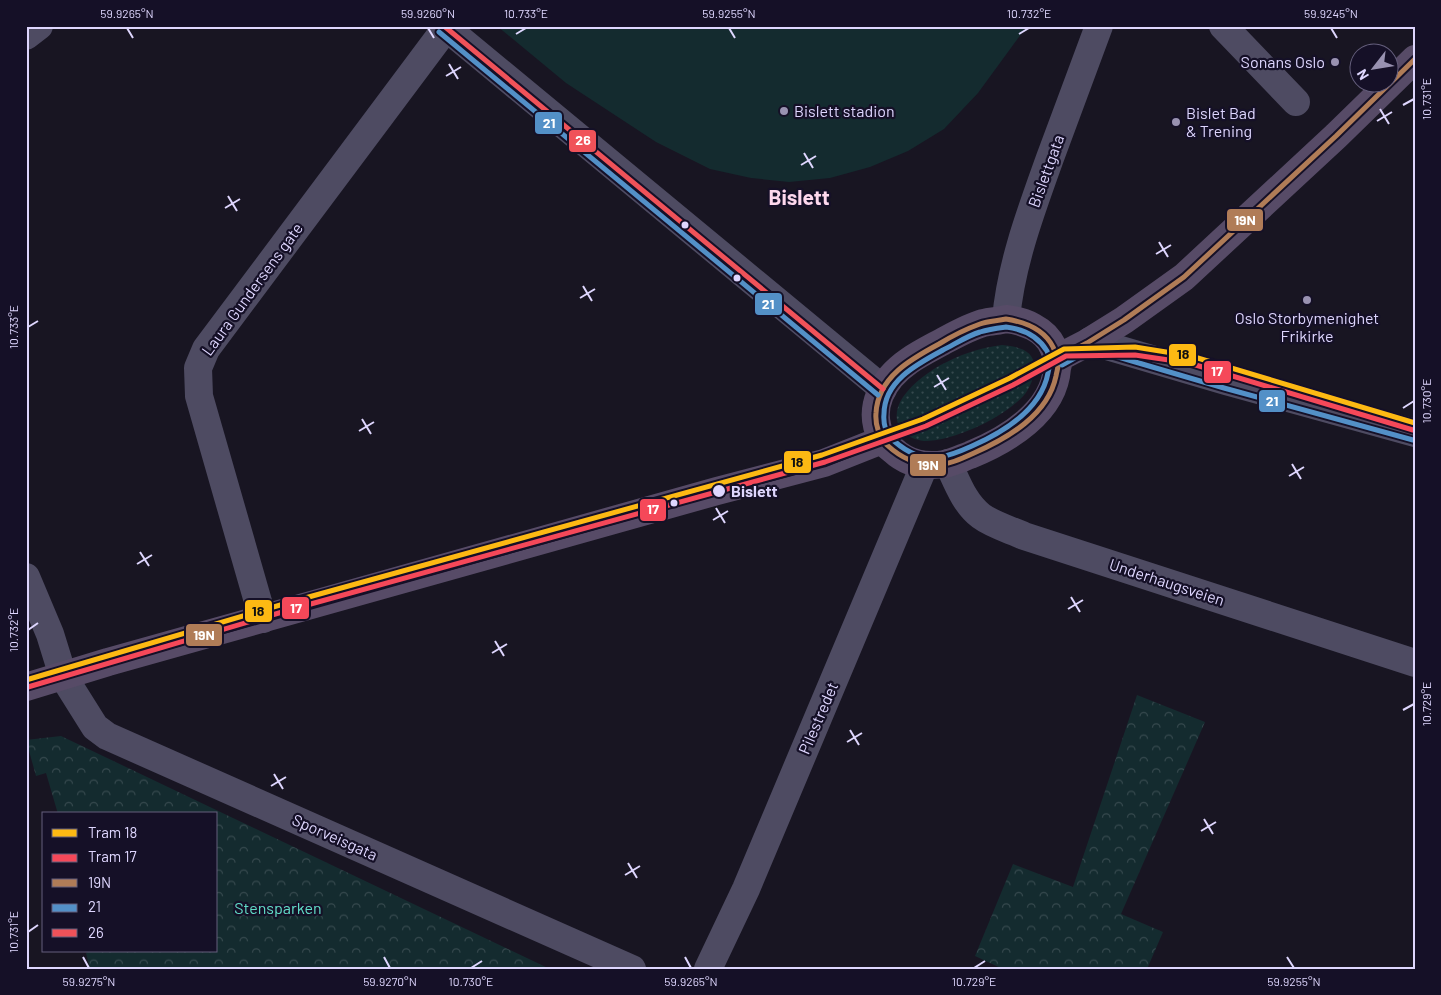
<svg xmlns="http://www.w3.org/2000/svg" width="1441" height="995" viewBox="0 0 1441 995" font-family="Barlow,sans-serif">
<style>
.grass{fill:url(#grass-dots)}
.park{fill:url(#park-crowns)}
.garden{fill:#142b2f}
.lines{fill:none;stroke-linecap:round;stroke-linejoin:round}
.minor{stroke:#4e4b62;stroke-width:28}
.major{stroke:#574b67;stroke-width:28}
.bus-1-casing{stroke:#151027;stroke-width:9}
.bus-2-casing{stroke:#151027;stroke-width:9}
.bus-3-casing{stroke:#151027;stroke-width:9}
.bus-1{stroke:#b07c57;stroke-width:5}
.bus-2{stroke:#5390c7;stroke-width:5}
.bus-3{stroke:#f05259;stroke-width:5}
.tram-1-casing{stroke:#151027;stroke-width:9}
.tram-2-casing{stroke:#151027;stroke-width:9}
.tram-1{stroke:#fdb913;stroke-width:5}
.tram-2{stroke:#f54859;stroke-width:5}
.ticks{fill:none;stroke:#ded6fe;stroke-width:2}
.poi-dot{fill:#9992b1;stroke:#151027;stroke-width:2}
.bus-dot{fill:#ded6fe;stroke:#151027;stroke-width:2}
.labels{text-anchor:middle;stroke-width:4.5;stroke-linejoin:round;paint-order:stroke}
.poi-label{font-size:16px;fill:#ded6fe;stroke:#151027;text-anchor:start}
.street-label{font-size:16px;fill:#ded6fe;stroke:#151027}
.stop-label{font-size:16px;font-weight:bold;fill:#ded6fe;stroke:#151027;text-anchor:start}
.park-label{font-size:16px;fill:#62dec9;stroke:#151027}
.district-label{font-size:21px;font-weight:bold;fill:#fed8ed;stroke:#151027}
.line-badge{stroke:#151027;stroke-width:2}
.badge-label{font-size:14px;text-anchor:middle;font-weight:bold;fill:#fff}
.pale-badge-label{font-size:14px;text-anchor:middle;font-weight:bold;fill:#111}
.neatline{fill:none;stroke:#ded6fe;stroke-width:2}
.ticks-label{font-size:12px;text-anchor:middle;fill:#ded6fe}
</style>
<defs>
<pattern id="grass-dots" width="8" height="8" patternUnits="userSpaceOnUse" patternTransform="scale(1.25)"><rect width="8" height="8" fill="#142b2f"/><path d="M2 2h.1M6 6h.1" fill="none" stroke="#36494e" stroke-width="1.8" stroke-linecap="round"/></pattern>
<pattern id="park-crowns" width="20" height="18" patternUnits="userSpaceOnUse" patternTransform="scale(1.25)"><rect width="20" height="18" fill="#142b2f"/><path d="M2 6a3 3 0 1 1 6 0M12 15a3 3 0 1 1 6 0" fill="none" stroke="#36494e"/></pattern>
</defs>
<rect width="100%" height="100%" fill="#181522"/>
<!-- grass -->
<path class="grass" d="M1002,345C1023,347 1039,352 1033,377C1030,387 1026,395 1017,402C997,419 972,431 946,438C939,440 931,441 924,441C899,438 889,418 903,397C924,368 967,349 1002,345Z"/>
<!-- park -->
<path class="park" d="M1137,695L1205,722L1121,914L1163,932L1147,969H1003L975,956L1013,864L1073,887Z
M61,736L550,969H90L86,953L91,951H216V814H58L46,773L36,776L26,740Z"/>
<!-- garden -->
<path class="garden" d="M497,26H1027L978,93L944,129L908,151L870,167L830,178L789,182L751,178L710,169L656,142L566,83Z"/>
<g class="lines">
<!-- minor -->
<path class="minor" d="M444,26L883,389
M1223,26L1296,102
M26,36L39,26
M1006,319C1011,264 1031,211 1050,158C1066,114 1083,70 1099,26
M1090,341L1226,381L1415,433
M948,463C957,482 964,503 981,516C993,525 1011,530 1024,536L1415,663
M26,577L50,634L63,676L95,727L107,736L632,969
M263,619L199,396L198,368L206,349L446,28
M708,969L746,889L924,466"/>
<!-- major -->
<path class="major" d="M1006,319C1024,321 1045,329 1053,347C1054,350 1057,354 1058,357C1059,360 1058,365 1057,368C1054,412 1007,440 970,455C962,458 954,462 945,464C925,467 908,464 893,450C889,447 884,443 882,439C866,408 883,379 909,361C919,354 931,348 942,342C955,335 969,327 983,323C991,321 999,321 1006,319Z
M1058,358L1087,343L1124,320L1184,277L1336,136L1415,59
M26,687L108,662L717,491L824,463L882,440"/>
<!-- bus-1 casing -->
<g class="bus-1-casing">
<path id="bus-1" d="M1006,319C1025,322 1044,329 1053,347C1054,350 1057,354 1058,357C1060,363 1057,370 1056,376C1048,415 1008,438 974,453C961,459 948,465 934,465C915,465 900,457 887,445C879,437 875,424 876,413C878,377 911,359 939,344C952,336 966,329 980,324C988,321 997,321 1006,319Z
M1058,358L1087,343L1124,320L1184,277L1336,136L1415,59
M26,687L108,662L717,491L824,463L882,440"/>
</g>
<!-- bus-2 casing -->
<g class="bus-2-casing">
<path id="bus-2" d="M439,32L878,395
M1006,327C1023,329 1038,336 1047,351C1051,360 1050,364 1048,373C1041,410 1004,432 972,446C961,451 950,456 939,457C921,459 908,453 894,441C886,435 883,424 884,414C884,381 917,364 943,350C955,344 967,336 980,332C989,329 998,328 1006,327Z
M1062,365L1091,349L1224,388L1413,440"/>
</g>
<!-- bus-3 casing -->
<g class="bus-3-casing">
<path id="bus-3" d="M444,26L883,389"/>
</g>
<!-- bus-1 -->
<use href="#bus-1" class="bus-1"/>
<!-- bus-2 -->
<use href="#bus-2" class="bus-2"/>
<!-- bus-3 -->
<use href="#bus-3" class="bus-3"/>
<!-- tram-1 casing -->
<g class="tram-1-casing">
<path id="tram-1" d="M26,680L287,603L822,455L923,419L1010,378L1064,349L1135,347L1191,356L1415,423"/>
</g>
<!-- tram-2 casing -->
<g class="tram-2-casing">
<path id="tram-2" d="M28,687L289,610L825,462L926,426L1013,385L1066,356L1135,355L1189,363L1413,430"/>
</g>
<!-- tram-1 -->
<use href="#tram-1" class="tram-1"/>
<!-- tram-2 -->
<use href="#tram-2" class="tram-2"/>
</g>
<!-- ticks -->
<path class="ticks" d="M127,28L133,38M428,28L434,38M729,28L735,38M1331,28L1337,38M516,34L526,28M1019,34L1029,28M449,64L458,79M446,76L461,67M1403,105L1414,99M1380,109L1389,124M1377,121L1392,112M804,153L813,168M801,165L816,156M228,196L237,211M225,208L240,199M1159,242L1168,257M1156,254L1171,245M583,286L592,301M580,298L595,289M28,327L38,321M937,375L946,390M934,387L949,378M1403,408L1414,401M362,419L371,434M359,431L374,422M1292,464L1301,479M1289,476L1304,467M716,508L725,523M713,520L728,511M140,552L149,566M137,564L152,555M1071,597L1080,612M1068,609L1083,600M28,630L38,623M495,641L504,656M492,653L507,644M1403,710L1414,704M850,730L859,745M847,742L862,733M274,774L283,789M271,786L286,777M1204,819L1213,834M1201,831L1216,822M628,863L637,878M625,875L640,866M28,932L38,925M83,957L89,968M384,957L390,968M685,957L691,968M1287,957L1294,968M471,968L482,961M974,968L985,961"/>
<!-- markers -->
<g class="poi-dot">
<circle cx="1335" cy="62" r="5"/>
<circle cx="784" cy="111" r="5"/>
<circle cx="1176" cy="122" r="5"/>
<circle cx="1307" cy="300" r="5"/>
</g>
<g class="bus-dot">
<circle cx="685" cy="225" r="4.5"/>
<circle cx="737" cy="278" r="4.5"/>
<circle cx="719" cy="491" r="7"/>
<circle cx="674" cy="503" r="4.5"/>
</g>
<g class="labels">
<!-- poi labels -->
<g class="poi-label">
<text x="1325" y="68" text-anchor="end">Sonans Oslo</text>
<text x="794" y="117">Bislett stadion</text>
<text x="1186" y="119">Bislet Bad<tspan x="1186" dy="18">&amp; Trening</tspan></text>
<text x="1307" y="324" text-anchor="middle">Oslo Storbymenighet<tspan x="1307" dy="18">Frikirke</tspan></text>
</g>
<!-- street labels -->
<g class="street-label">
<text transform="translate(1046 171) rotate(-70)" y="6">Bislettgata</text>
<text transform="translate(252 289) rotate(-54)" y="6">Laura Gundersens gate</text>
<text transform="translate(1167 582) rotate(18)" y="6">Underhaugsveien</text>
<text transform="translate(818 718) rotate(-67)" y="6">Pilestredet</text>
<text transform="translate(335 837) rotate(24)" y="6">Sporveisgata</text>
</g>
<!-- stop labels -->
<g class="stop-label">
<text x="731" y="497">Bislett</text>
</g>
<!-- park labels -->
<g class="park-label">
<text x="278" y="914">Stensparken</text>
</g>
<!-- district labels -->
<g class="district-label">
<text x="799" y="205">Bislett</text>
</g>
</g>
<g class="line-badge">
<rect x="534" y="111" width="29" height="24" rx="5" fill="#5390c7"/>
<rect x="568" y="129" width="29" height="24" rx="5" fill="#f05259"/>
<rect x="1226" y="208" width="38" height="24" rx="5" fill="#b07c57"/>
<rect x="754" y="292" width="29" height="24" rx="5" fill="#5390c7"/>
<rect x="1168" y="343" width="29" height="24" rx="5" fill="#fdb913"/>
<rect x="1203" y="360" width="29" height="24" rx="5" fill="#f54859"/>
<rect x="1258" y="389" width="28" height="24" rx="5" fill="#5390c7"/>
<rect x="783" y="450" width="29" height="24" rx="5" fill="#fdb913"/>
<rect x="909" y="453" width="38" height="24" rx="5" fill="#b07c57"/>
<rect x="639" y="498" width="28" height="24" rx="5" fill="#f54859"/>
<rect x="281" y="596" width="29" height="24" rx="5" fill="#f54859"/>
<rect x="244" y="599" width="29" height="24" rx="5" fill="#fdb913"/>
<rect x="185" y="623" width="38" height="24" rx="5" fill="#b07c57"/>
</g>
<g class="badge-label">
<text x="549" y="128">21</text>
<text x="583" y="145">26</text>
<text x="1245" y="225">19N</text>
<text x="768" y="309">21</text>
<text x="1217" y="376">17</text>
<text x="1272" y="406">21</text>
<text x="928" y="470">19N</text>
<text x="653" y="514">17</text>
<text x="296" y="613">17</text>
<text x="204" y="640">19N</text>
</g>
<g class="pale-badge-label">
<text x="1183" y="359">18</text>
<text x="797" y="467">18</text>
<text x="258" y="616">18</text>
</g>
<!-- border -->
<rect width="1441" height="995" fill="none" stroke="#151027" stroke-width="55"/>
<!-- legend -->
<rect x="42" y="812" width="175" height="140" fill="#151027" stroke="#655f7d"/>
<rect x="52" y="829" width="25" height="8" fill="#fdb913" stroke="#655f7d"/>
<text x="88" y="838" font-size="15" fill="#ded6fe">Tram 18</text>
<rect x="52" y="854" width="25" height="8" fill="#f54859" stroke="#655f7d"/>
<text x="88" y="862" font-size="15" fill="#ded6fe">Tram 17</text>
<rect x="52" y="879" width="25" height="8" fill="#b07c57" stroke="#655f7d"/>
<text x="88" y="888" font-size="15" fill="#ded6fe">19N</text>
<rect x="52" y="904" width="25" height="8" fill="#5390c7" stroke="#655f7d"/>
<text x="88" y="912" font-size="15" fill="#ded6fe">21</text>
<rect x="52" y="929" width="25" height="8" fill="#f05259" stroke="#655f7d"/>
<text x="88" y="938" font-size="15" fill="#ded6fe">26</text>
<!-- north arrow -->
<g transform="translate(1374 68) rotate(239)"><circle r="24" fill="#151027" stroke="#655f7d"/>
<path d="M0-4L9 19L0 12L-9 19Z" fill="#9992b1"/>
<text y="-8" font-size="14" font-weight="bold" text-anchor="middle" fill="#ded6fe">N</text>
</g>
<rect x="28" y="28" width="1386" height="940" class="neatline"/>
<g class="ticks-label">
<text x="127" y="18">59.9265°N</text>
<text x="428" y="18">59.9260°N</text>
<text x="526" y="18">10.733°E</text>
<text x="729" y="18">59.9255°N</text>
<text x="1029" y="18">10.732°E</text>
<text x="1331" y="18">59.9245°N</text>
<text transform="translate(1427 99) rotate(-90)" y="4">10.731°E</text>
<text transform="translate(14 327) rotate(-90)" y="4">10.733°E</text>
<text transform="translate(1427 401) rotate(-90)" y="4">10.730°E</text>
<text transform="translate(14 630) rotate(-90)" y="4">10.732°E</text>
<text transform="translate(1427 704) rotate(-90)" y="4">10.729°E</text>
<text transform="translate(14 932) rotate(-90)" y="4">10.731°E</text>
<text x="89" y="986">59.9275°N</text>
<text x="390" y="986">59.9270°N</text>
<text x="471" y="986">10.730°E</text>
<text x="691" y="986">59.9265°N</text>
<text x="974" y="986">10.729°E</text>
<text x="1294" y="986">59.9255°N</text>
</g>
</svg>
